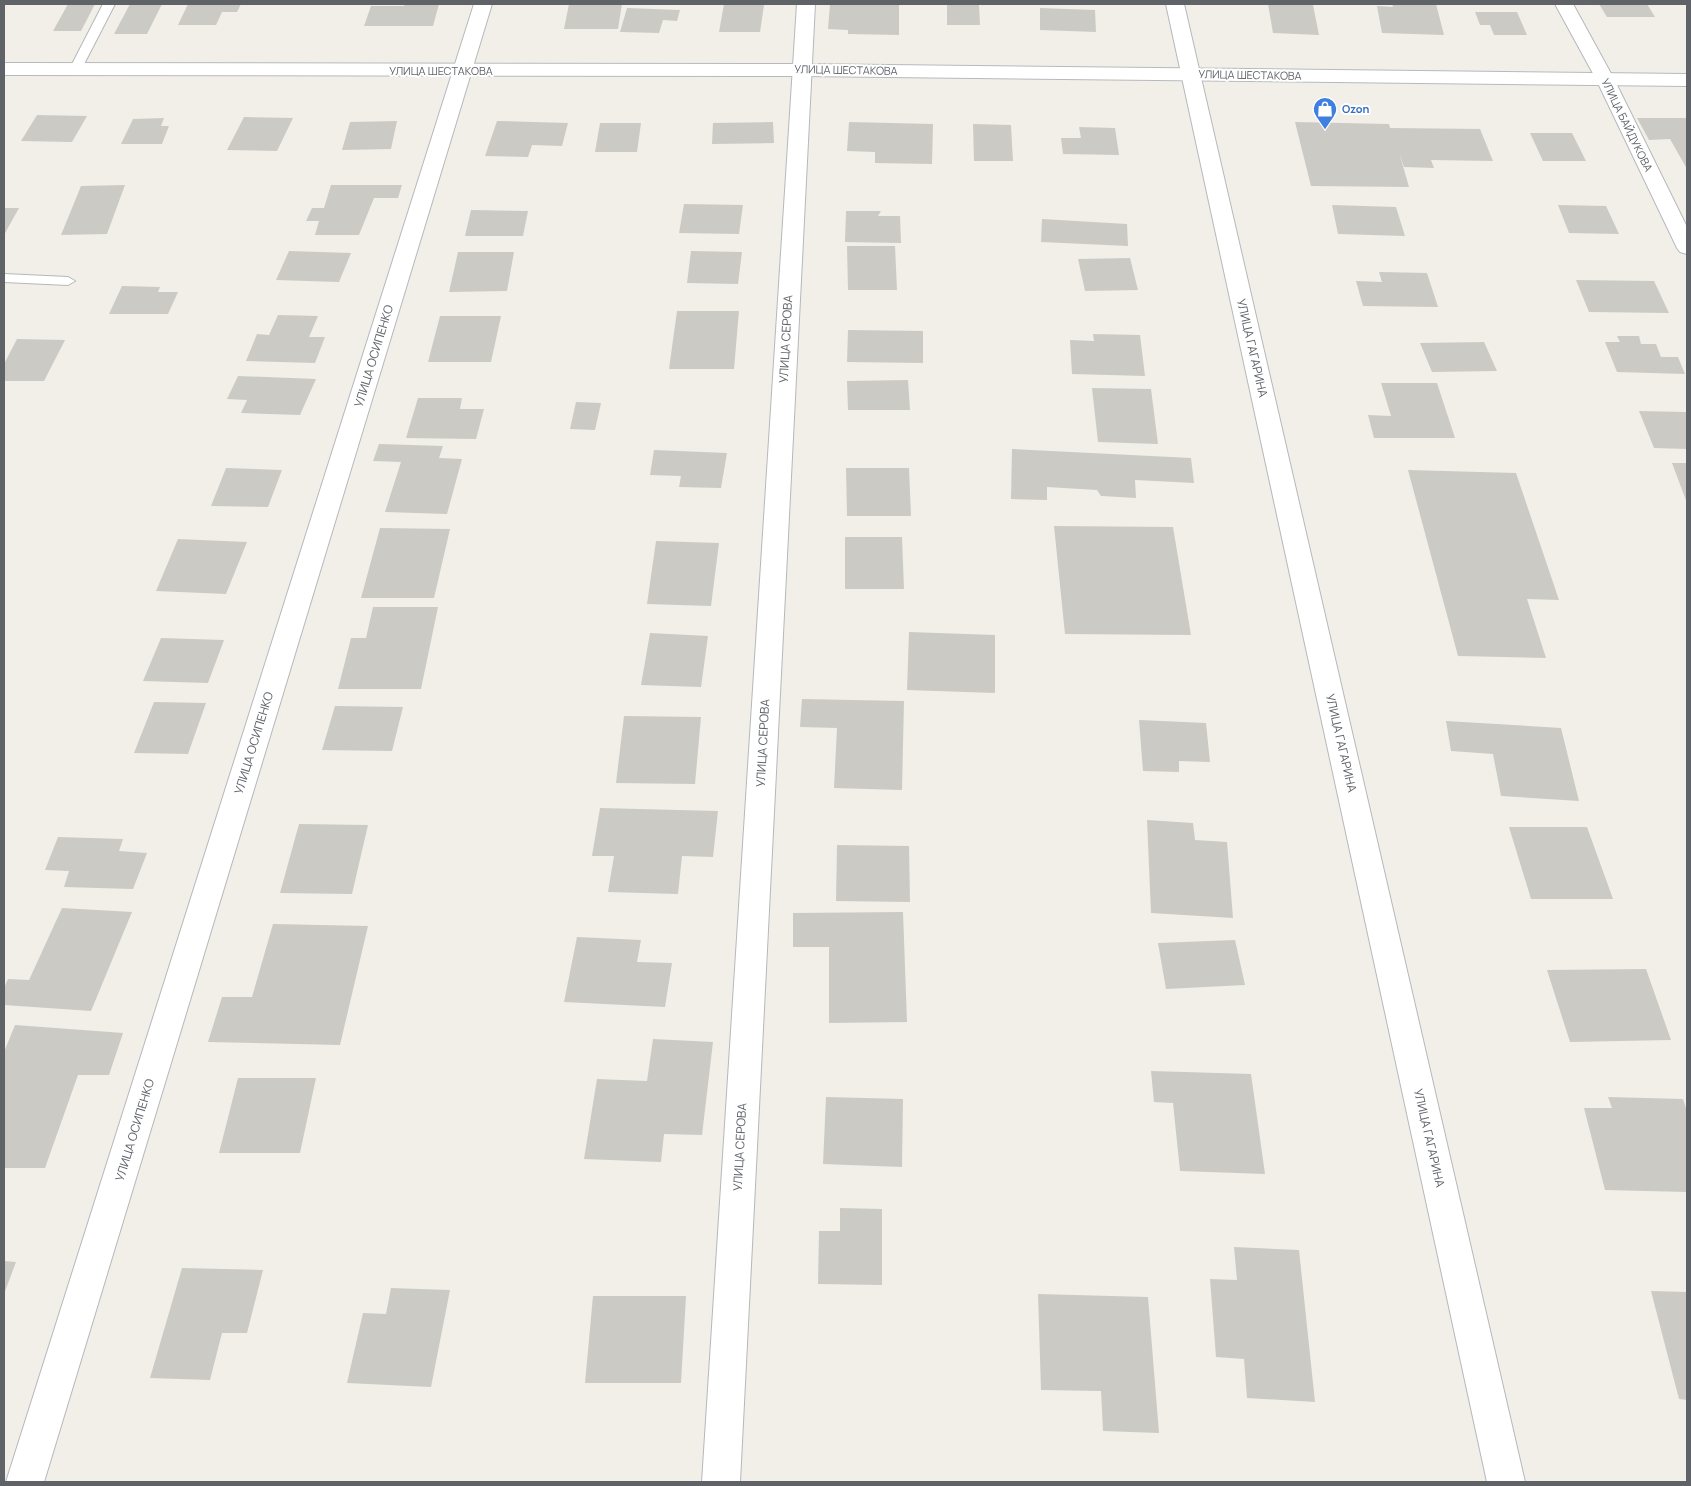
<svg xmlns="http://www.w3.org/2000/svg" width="1691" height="1486" viewBox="0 0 1691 1486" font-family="Manrope,sans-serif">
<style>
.building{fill:#cccac5}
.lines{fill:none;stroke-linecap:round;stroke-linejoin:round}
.lane-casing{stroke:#b5b8bc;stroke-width:2}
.street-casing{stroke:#b5b8bc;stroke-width:2}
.secondary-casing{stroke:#b6babf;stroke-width:2}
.lane{fill:#fff;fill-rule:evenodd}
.street{fill:#fff;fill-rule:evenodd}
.secondary{fill:#fff;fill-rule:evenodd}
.labels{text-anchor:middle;stroke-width:4;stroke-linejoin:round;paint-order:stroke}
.far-street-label{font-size:11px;fill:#5f6368;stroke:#fff}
.far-shop-label{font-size:11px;font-weight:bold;fill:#366cbe;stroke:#fff;text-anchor:start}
.street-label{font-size:12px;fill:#5f6368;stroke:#fff}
</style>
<rect width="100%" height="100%" fill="#f1efe8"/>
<!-- building -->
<path class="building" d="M68,4H95L81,31H53Z
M130,4H162L147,34H114Z
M188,4H241L237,12H222L216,25H178Z
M405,4H439L433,26H364L371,6H404Z
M569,4H622L618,29H564Z
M724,4L764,5L760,32H719Z
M830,4L899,5V35L848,34V30L828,29Z
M1268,4L1313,5L1319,35L1273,33Z
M1392,4H1436L1444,35L1382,33L1377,6L1393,7Z
M1599,4H1647L1655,17H1607Z
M947,5H979L980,25H947Z
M627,8L680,10L677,21L663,20L659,33L620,32Z
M1040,8L1095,10L1096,32L1040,30Z
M1475,12H1517L1527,35H1494L1490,25H1480Z
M37,115L87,116L72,142L21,141Z
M244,117L293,118L277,151L227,150Z
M164,118L161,126H169L162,144H121L133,119Z
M1637,118H1687V169L1670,139L1649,140Z
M397,121L391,149L342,150L350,122Z
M497,121L568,123L562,146L532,145L528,157L485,156Z
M773,122L774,143L712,144L713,123Z
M849,122L933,124L932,164L875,163V152L847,151Z
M1295,122L1389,124L1390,128L1480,129L1493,161L1431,160L1434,168L1404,167L1399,152L1409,187L1311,186Z
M600,123H641L637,152H595Z
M973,124L1011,125L1013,161H974Z
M1079,127L1115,128L1119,155L1063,154L1061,138H1081Z
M1530,133H1572L1586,161H1543Z
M125,185L107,234L61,235L81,186Z
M331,185H402L398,198H374L359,235H315L319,221H306L312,208H324Z
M684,204L743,205L739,234L679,233Z
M1332,205L1396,207L1405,236L1338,234Z
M1558,205L1606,206L1619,234L1569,233Z
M4,208H19L4,235Z
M471,210L528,211L523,236H465Z
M846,211H881L878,216H900L901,243L845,242Z
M1042,219L1127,224L1128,246L1041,242Z
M847,246H895L897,290H848Z
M289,251L351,253L339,282L276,280Z
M691,251L742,252L738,284L687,283Z
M458,252H514L507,291L449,292Z
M1130,258L1138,290L1085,291L1078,259Z
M1379,272L1427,273L1438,307L1363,306L1356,281L1382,282Z
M1576,280L1654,281L1669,313L1589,312Z
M122,286L160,287L158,292H178L168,314H109Z
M677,311H739L734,369H669Z
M278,315L318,316L309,337H325L315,363L246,361L257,334L269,335Z
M440,316H501L491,362H428Z
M848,330L923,331V363L847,362Z
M1093,334L1140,335L1145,376L1072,374L1070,340L1094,341Z
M1617,336H1639L1641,344H1656L1661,357H1678L1685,374L1617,372L1605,342H1620Z
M17,339L65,340L44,381H4V364Z
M1484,342L1497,371L1432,372L1420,343Z
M238,376L316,379L300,415L241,413L247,400L227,399Z
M908,380L910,410H848L847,381Z
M1381,383H1437L1455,438H1374L1368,415L1391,416Z
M1092,388L1151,389L1158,444L1098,442Z
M418,398H462L460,409H484L476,439L406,438Z
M576,402L601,403L595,430L570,429Z
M1639,411L1686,412L1687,449L1654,448Z
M379,444L443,446L439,458L462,459L447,514L385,512L401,462L373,461Z
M1012,449L1191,458L1194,483L1135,480L1136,498L1101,496L1097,490L1047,487V500L1011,499Z
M654,450L727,453L721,488L679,487L681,476L650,475Z
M1672,463H1687V503Z
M226,468L282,470L268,507L211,506Z
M846,468H909L911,516H847Z
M1408,470L1516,473L1559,600L1527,599L1546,658L1458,656Z
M1054,526L1173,527L1191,635L1065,634Z
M380,528L450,529L434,598H361Z
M845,537H902L904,589H845Z
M178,539L247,542L226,594L156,591Z
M656,541L719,543L711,606L647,604Z
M373,607H438L421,689H338L351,638H366Z
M909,632L995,635V693L907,690Z
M650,633L708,636L701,687L641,685Z
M161,638L224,640L208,683L143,681Z
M802,699L904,701L902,790L834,788L837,728L800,727Z
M154,702L206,703L188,754L134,753Z
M335,706L403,707L392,751L322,750Z
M624,716L701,717L695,784L616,783Z
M1139,720L1206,723L1210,762L1179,761V772L1143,771Z
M1446,721L1561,728L1579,801L1501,796L1493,754L1451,751Z
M600,808L718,811L713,857L682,856L678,894L608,892L614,856H592Z
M1147,820L1193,823L1195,840L1227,842L1233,918L1151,913Z
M299,824L368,825L352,894L280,893Z
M1509,827H1587L1613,899H1531Z
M58,837L123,839L119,851L147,853L133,889L64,887L69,871L45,870Z
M837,845L909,846L910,902L836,901Z
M62,908L132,912L91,1011L4,1005V988L8,979L29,980Z
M903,912L907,1022L829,1023V947H793V913Z
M273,924L368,926L340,1045L208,1042L222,997H252Z
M577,937L641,940L637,962L672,963L665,1007L564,1002Z
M1235,940L1245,985L1166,989L1158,943Z
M1646,969L1671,1040L1570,1042L1547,970Z
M15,1025L123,1033L109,1075H78L45,1168H4V1052Z
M653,1039L713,1042L702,1135L664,1134L661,1162L584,1159L597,1079L647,1081Z
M1151,1071L1251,1074L1265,1174L1180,1171L1173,1103L1154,1102Z
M238,1078H316L300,1153H219Z
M826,1097L903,1099L902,1167L823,1164Z
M1608,1097L1683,1099L1687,1111V1192L1605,1190L1584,1108H1612Z
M840,1208L882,1209V1285L818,1284L819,1231H840Z
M1234,1247L1299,1250L1315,1402L1247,1398L1244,1359L1216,1357L1210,1279L1237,1280Z
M4,1261L16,1262L4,1294Z
M182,1268L263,1270L247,1333H222L210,1380L150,1378Z
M391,1288L450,1290L431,1387L347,1383L363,1313L386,1314Z
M1651,1291L1687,1292V1400L1679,1399Z
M1038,1294L1148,1297L1159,1433L1103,1431L1101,1391L1041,1390Z
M593,1296H686L681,1383H585Z"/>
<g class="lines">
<!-- lane casing -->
<g class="lane-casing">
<path id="lane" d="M103,4H115L81,70L79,73H71L69,70Z
M4,274L68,277L75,281L68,285L4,282Z"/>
</g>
<!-- street casing -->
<g class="street-casing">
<path id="street" d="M474,4H492L44,1482H6Z
M797,4H815L740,1482H702Z
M1166,4H1184L1525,1482H1487Z
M1555,4H1573L1614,79L1687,227V254L1680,252L1677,248L1596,79Z"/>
</g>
<!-- secondary casing -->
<g class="secondary-casing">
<path id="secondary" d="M4,63L801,64L1687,74V86L801,76L4,75Z"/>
</g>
<!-- lane -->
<use href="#lane" class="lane"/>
<!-- street -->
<use href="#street" class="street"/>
<!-- secondary -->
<use href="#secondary" class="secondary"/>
</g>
<!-- icons -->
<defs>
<g id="shop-pin" transform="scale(1.25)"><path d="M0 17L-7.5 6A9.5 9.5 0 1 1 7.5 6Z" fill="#3f7fe0" stroke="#fff"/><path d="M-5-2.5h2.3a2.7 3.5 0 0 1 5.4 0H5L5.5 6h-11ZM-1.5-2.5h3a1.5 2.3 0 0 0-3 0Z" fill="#fff"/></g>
</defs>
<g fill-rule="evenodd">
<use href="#shop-pin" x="1325" y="109"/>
</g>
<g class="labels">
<!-- far-street labels -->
<g class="far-street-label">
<text transform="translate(846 70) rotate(1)" y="4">УЛИЦА ШЕСТАКОВА</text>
<text x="441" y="75">УЛИЦА ШЕСТАКОВА</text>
<text transform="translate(1250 75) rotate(1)" y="4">УЛИЦА ШЕСТАКОВА</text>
<text transform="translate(1627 125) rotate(64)" y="4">УЛИЦА БАЙДУКОВА</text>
</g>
<!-- far-shop labels -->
<g class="far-shop-label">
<text x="1342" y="113">Ozon</text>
</g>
<!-- street labels -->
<g class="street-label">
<text transform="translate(786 339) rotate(-87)" y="4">УЛИЦА СЕРОВА</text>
<text transform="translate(1252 348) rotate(77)" y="4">УЛИЦА ГАГАРИНА</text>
<text transform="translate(374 356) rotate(-73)" y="4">УЛИЦА ОСИПЕНКО</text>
<text transform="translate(254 743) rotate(-73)" y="4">УЛИЦА ОСИПЕНКО</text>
<text transform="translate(763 743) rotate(-87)" y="4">УЛИЦА СЕРОВА</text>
<text transform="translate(1341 743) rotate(77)" y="4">УЛИЦА ГАГАРИНА</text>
<text transform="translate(135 1130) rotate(-73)" y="4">УЛИЦА ОСИПЕНКО</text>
<text transform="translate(1429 1138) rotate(77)" y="4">УЛИЦА ГАГАРИНА</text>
<text transform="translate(740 1147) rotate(-87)" y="4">УЛИЦА СЕРОВА</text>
</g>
</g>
<!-- border -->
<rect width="1691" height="1486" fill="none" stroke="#5f6368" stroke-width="10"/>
</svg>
